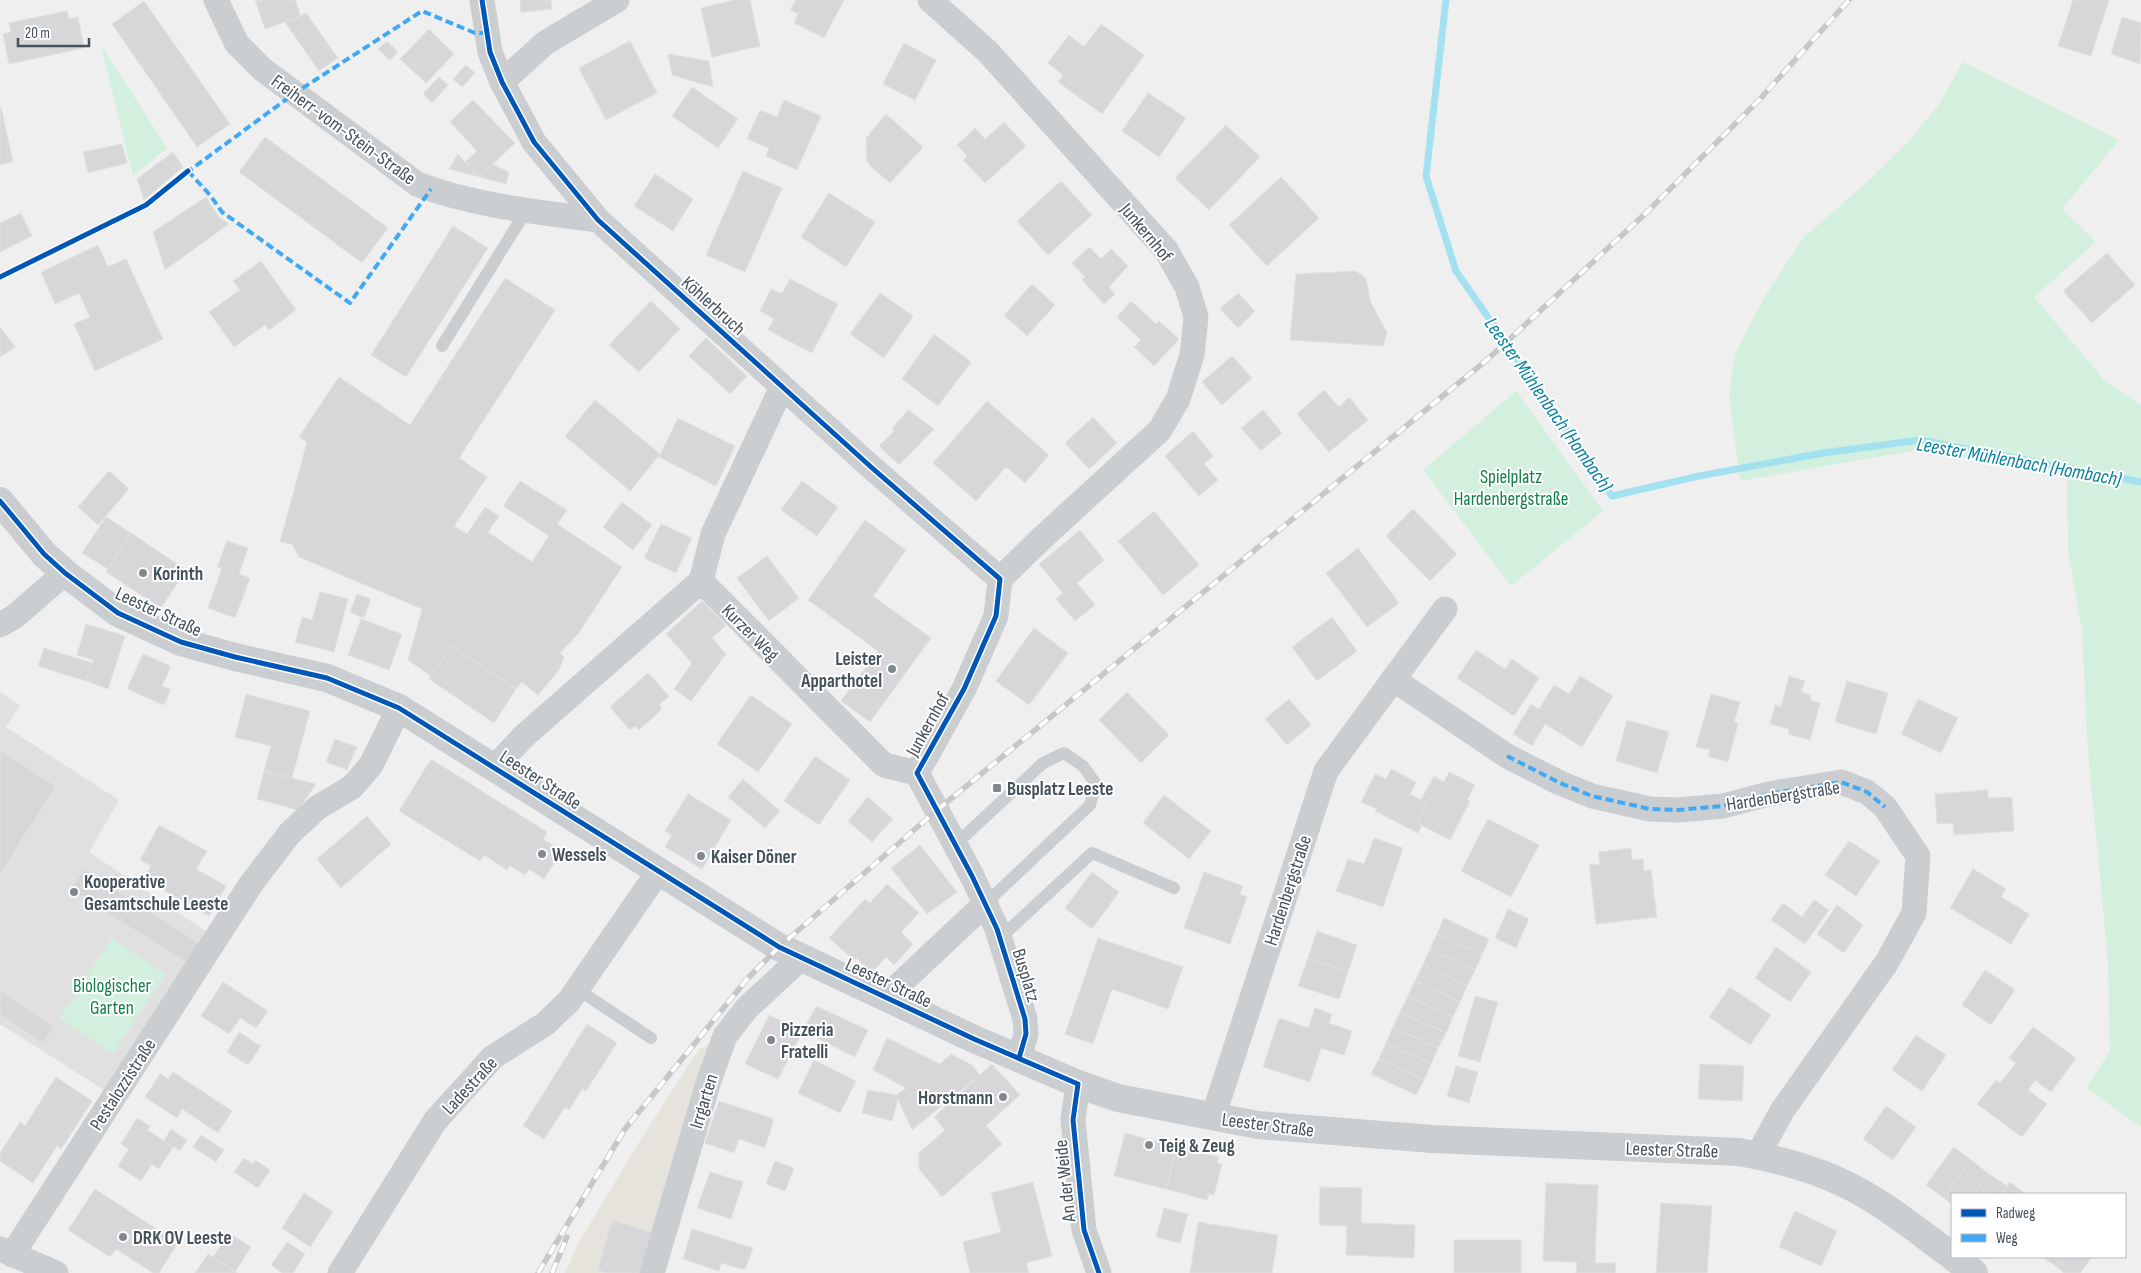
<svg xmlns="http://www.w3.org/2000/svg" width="2141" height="1273" viewBox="0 0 2141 1273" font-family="'Sofia Sans Condensed',sans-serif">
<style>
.commercial{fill:#e5e3dc}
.education{fill:#e1e0e1}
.green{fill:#d2f0dd}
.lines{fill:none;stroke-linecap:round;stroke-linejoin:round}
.stream{stroke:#a4e1f0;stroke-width:7}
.building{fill:#d7d7d9;stroke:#e1e1e2}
.service{stroke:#caced0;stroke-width:12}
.minor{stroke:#caced0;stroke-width:25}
.tertiary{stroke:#caced0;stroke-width:28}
.rail-casing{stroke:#c5c7c9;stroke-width:5.5}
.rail{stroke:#fff;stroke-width:4;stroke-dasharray:11;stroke-linecap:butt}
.quiet{stroke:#3fa9f5;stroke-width:4;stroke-dasharray:8 4;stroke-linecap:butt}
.cycleway-casing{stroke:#fff;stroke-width:8}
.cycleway{stroke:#0057b8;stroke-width:5}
.poi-dot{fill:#81898f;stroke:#fff;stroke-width:2}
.labels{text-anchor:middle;stroke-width:4;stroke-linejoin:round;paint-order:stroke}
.street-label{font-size:19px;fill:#45525c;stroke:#fff}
.park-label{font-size:19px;fill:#128149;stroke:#fff}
.poi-label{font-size:19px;font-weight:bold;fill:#45525c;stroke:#fff;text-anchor:start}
.water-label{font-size:20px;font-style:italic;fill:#06819f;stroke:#fff}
</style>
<rect width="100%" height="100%" fill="#f0efef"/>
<!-- commercial -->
<path class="commercial" d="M737,1038L721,1086L665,1273H565L579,1242L641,1139L699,1049Z"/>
<!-- education -->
<path class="education" d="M0,692L20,705L6,727L119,800L89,852L207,932L109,1093L0,1024Z"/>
<!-- green -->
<path class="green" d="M101,45L167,148L133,176Z
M1963,62L2119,140L2062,209L2096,242L2034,297L2105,381L2141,405V1127L2086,1088L2110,1051L2108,962L2088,751L2082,631L2068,551L2067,473L1918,450L1740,481L1729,393L1735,354L1764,298L1803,238L1868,181L1910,140L1939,104Z
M1516,391L1603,511L1511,586L1423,470Z
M112,938L165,974L113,1053L59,1018Z"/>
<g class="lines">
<!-- stream -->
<path class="stream" d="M1446,0L1426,176L1456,271L1612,496L1699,476L1823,453L1920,440L2141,482"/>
</g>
<!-- building -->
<path class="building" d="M255,0H295L301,16L265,29Z
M520,0H551L552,9L521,12Z
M734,0H750L760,46L712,57L701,8Z
M796,0H844L824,38L794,23L798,14L790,10Z
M2073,0H2109L2091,56L2058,46Z
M144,1L230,124L197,147L112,24Z
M67,11L69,19L78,17L84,48L9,64L3,34L11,32L9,23Z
M306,13L338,58L319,71L285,22Z
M2122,17L2141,23L2140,64L2111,54Z
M1101,24L1144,55L1102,114L1058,82L1063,75L1048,63L1069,35L1084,47Z
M429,29L454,54L426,83L400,59Z
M387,41L398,52L390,60L378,49Z
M630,41L657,93L606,120L579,68Z
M904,43L936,60L915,100L883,84Z
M668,54L709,61L713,87L672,75Z
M466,65L475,73L462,87L453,79Z
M439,77L448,85L432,103L423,94Z
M692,87L738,119L718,148L672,116Z
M1148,93L1186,118L1159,157L1122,131Z
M473,100L515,143L480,177L465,162L477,151L450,122Z
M784,100L821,116L797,170L766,156L769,148L747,139L760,110L777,117Z
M1,107L13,162L0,165V108Z
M886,114L923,147L890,183L869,165L871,163H867L866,136L871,137L869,134Z
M1004,122L1026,146L985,183L963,160L967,156L957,145L975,128L985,139Z
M1226,125L1260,157L1209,210L1175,178Z
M265,137L388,228L362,263L239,172Z
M122,144L127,163L88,173L83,152Z
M173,152L183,167L144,200L137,179Z
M458,154L465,162L480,177L449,169Z
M492,164L509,172L506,184L480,177Z
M743,171L782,188L745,272L706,255Z
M655,174L693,199L673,231L634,206Z
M1281,177L1319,218L1267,266L1229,225Z
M1061,181L1092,215L1048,255L1017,221Z
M829,193L875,222L846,267L801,237Z
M206,197L219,217L229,224L165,270L153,232Z
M21,213L32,236L0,252V223Z
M453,226L488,248L406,377L371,355Z
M98,245L108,267L126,259L163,339L95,371L74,324L90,317L79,293L55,304L41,272Z
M1089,247L1101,259L1111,249L1128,266L1109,287L1115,294L1104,304L1082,280L1085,277L1072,263Z
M2107,253L2135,285L2092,323L2063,291Z
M261,261L296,310L269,330L265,325L234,347L209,312L240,290L233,281Z
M1356,271L1366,278L1370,301L1387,333L1383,346L1290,340L1296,274Z
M505,278L555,310L459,458L487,477L454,526L467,534L485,507L499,516L488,532L532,562L549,536L503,506L520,481L567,510L557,524L622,567L578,634L560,653L564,657L559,670L538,695L522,682L516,689L452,646L431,676L408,660L422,609L299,557L292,544L280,542L307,442L299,437L339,377L410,425Z
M790,279L838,304L812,353L768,330L774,319L760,311L771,289L782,294Z
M1032,284L1055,305L1027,336L1004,315Z
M880,293L913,316L884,358L850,334Z
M1238,293L1255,311L1238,328L1220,309Z
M651,301L680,329L639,372L609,345Z
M1131,301L1156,324L1159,321L1179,339L1154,366L1134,347L1141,340L1117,317Z
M0,327L15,347L0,357Z
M934,334L971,362L938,406L902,379Z
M706,338L747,376L730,394L689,356Z
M1232,356L1252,378L1222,405L1202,382Z
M1324,390L1339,407L1349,397L1368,420L1329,452L1297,414Z
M595,400L660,454L630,491L565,436Z
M987,401L1049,455L1025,483L1006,467L976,501L933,463Z
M908,410L934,429L899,465L879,446L894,431L892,428Z
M1263,410L1282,433L1261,451L1241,428Z
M1093,417L1117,443L1089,469L1065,443Z
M678,418L735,446L716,486L659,457Z
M1193,431L1213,456L1204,464L1218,480L1199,496L1165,456Z
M109,471L129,489L98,525L78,507Z
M802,481L838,507L817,536L781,510Z
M622,502L652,525L633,550L603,527Z
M1413,509L1457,554L1430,581L1386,536Z
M1154,511L1199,565L1163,595L1118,541Z
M106,517L131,533L108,569L82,553Z
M865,520L906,550L873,596L931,638L870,722L841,701L878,651L808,600Z
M661,524L692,538L676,573L644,558Z
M1080,530L1104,560L1077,583L1095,605L1075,621L1056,599L1063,593L1039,564Z
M131,533L186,570L161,608L106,572Z
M227,541L248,548L239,574L250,578L235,618L208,608L222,568L217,567Z
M1358,548L1399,603L1367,627L1326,573Z
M767,556L799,598L769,621L737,578Z
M320,592L348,599L334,652L295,642L302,617L312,620Z
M357,594L371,599L364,618L350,612Z
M702,601L726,625L712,638L726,654L691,701L674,689L692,663L666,634Z
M1332,617L1357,651L1317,681L1292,647Z
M361,619L402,634L389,670L348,655Z
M86,624L125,636L108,689L86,681L93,660L77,655Z
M1034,628L1068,653L1029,705L996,681Z
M452,646L516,689L494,723L429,679Z
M44,648L92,663L86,681L38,666Z
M1476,650L1505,669L1512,659L1539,678L1514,716L1457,678Z
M143,654L171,666L162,686L171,689L164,705L127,689Z
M648,673L669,696L659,705L662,709L639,730L635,726L630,730L610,707Z
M1580,676L1613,696L1582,747L1545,724L1532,746L1513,734L1531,704L1539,709L1554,685L1569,694Z
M1789,676L1805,681L1801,692L1811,695L1810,700L1820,703L1810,740L1788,734L1789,729L1770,724L1775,705L1781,707Z
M1847,681L1888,693L1876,734L1835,722Z
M1127,692L1169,735L1141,763L1099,720Z
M246,694L310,711L292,778L264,771L271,746L235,737Z
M1711,694L1740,702L1734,722L1738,723L1728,762L1708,756L1710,750L1696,747Z
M751,695L792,724L758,772L717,744Z
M1289,699L1311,725L1287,745L1265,719Z
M1918,699L1958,718L1941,753L1901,734Z
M1627,720L1669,732L1657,773L1616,761Z
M335,739L357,747L347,770L326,762Z
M0,750L56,786L0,874Z
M815,756L850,780L819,825L784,801Z
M431,759L547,832L543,839L562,851L544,879L529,869L525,875L510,866L507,870L484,855L480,861L399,811Z
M1391,769L1416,782L1410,794L1427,803L1417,823L1422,825L1418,833L1375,811L1377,809L1361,802L1375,774L1386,779Z
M264,771L316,784L298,810L257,799Z
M1449,772L1475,785L1467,800L1470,801L1450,840L1417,823L1427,803L1421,800L1434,776L1444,782Z
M743,779L780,811L765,828L728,797Z
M1988,790V798L2012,797L2014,831L1954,835L1953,823L1937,824L1935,794Z
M688,794L731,820L702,869L665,847L672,835L665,831Z
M1164,795L1211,831L1189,859L1143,823Z
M868,797L893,819L872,842L848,821Z
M367,816L391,844L341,888L317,859Z
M1488,819L1539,845L1511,897L1461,871Z
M159,825L207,851L196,869L226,886L209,916L144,879L151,866L140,860Z
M1374,838L1403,848L1383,907L1336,891L1348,859L1364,864Z
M1849,841L1880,861L1856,896L1825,875Z
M920,845L957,892L927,914L891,868Z
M1631,848L1632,860L1643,859L1644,871L1651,870L1657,917L1596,924L1589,865L1600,864L1598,852Z
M84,869L133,901L120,921L71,889Z
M1973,869L2006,889L2001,897L2029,914L2011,944L1950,908Z
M1092,872L1119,892L1092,929L1065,908Z
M1204,872L1243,886L1240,894L1247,897L1230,944L1184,928Z
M887,884L919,913L901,932L913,944L894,965L886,957L872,972L856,958L854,960L829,938L865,899L870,903Z
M1814,900L1829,910L1805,944L1771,920L1783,903L1802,917Z
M133,901L200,944L188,963L120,921Z
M1837,905L1863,925L1844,953L1817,934Z
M1508,909L1529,919L1516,948L1495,938Z
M1444,918L1489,939L1482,955L1437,934Z
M1317,931L1357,945L1348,972L1308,958Z
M1437,934L1482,955L1475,970L1430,949Z
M1098,938L1183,967L1168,1009L1112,989L1093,1044L1065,1034Z
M1776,947L1811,972L1790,1002L1755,978Z
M1430,949L1475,970L1467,986L1423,965Z
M1308,958L1348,972L1339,999L1298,986Z
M1423,965L1467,986L1460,1002L1415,981Z
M1985,970L2015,990L1991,1025L1962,1005Z
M1415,981L1460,1002L1453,1017L1408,996Z
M223,982L268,1011L256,1028L240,1018L229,1034L201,1016Z
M1730,987L1771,1015L1750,1045L1709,1017Z
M0,991L54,1026L43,1043L0,1014Z
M1408,996L1453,1017L1446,1033L1400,1012Z
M1475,996L1498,1002L1480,1062L1458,1056Z
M816,1006L868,1030L855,1057L803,1031Z
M1315,1008L1332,1014L1329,1023L1352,1031L1344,1055L1321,1048L1310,1082L1263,1067L1279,1018L1308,1028Z
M1400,1012L1446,1033L1438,1048L1393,1027Z
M769,1015L803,1031L778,1079L745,1064Z
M587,1024L617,1043L586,1091L582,1089L569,1110L565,1107L544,1139L523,1126Z
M1393,1027L1438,1048L1431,1064L1386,1043Z
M2033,1027L2076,1058L2051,1092L2035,1080L2028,1090L2047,1104L2022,1137L1977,1104L1996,1080L2000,1083L2016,1063L2009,1058Z
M239,1032L261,1046L248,1065L227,1052Z
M1916,1035L1946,1055L1922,1091L1892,1070Z
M887,1038L940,1064L951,1054L972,1065L980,1075L912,1130L898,1099L892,1121L862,1113L868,1090L897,1095L906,1088L873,1070Z
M1386,1043L1431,1064L1424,1080L1379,1059Z
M1379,1059L1424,1080L1416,1095L1371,1074Z
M814,1060L856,1081L840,1113L798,1093Z
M992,1064L1020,1095L986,1126L1002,1144L942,1197L919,1169V1153L945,1130L934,1117Z
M1700,1064L1744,1066L1742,1101L1698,1099Z
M1456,1066L1478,1072L1469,1103L1447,1096Z
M173,1072L232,1111L218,1133L182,1109L177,1118L145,1097L160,1074L168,1079Z
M56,1077L92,1101L61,1149L57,1146L33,1183L0,1161V1153L20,1122L25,1126Z
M719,1101L774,1119L765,1148L739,1139L734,1153L705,1143Z
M1886,1106L1916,1127L1893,1160L1863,1139Z
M137,1118L150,1126L147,1130L173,1147L159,1169L152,1164L141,1181L118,1166L129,1149L121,1144Z
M171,1129L187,1140L180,1151L164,1141Z
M1125,1133L1177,1147L1166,1189L1114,1176Z
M201,1135L224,1150L216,1162L193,1147Z
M1177,1147L1219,1157L1217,1163L1222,1164L1214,1195L1209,1194L1207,1200L1166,1189Z
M1954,1147L1971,1160L1944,1198L1926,1185Z
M244,1158L253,1164L255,1160L270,1170L258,1188L234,1172Z
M1971,1160L1989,1174L1974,1194H1952V1204L1944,1198Z
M775,1161L794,1168L785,1191L766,1184Z
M710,1172L743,1182L731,1219L697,1208Z
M1989,1174L2007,1186L2001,1194H1974Z
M1033,1182L1052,1256L1026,1263L1029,1273H970L963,1242L1001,1232L991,1193Z
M2010,1182L2026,1194H2001Z
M1546,1183L1598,1185L1595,1263H1616L1615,1273H1576L1577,1262L1543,1261Z
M1320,1187L1362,1188L1361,1223L1415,1225L1414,1258L1346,1255L1347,1226L1319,1225Z
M95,1189L178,1243L159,1273H153L116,1249L110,1257L68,1230Z
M304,1193L333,1212L310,1247L282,1228Z
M1661,1203L1712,1206L1707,1273H1656Z
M1164,1208L1188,1214L1180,1243L1156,1237Z
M1795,1211L1837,1231L1821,1266L1779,1247Z
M612,1220L651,1232L639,1273H606L598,1270Z
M1198,1222L1278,1235L1272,1273H1190Z
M692,1229L753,1248L745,1270L721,1263L719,1271L683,1259Z
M229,1233L251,1247L235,1272L213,1257Z
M1454,1240H1521V1273H1454Z
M287,1242L305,1254L293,1273H282L271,1265Z
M208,1254L237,1273H195Z
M2042,1257H2064L2057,1267Z
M2064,1257H2092L2080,1273H2064L2057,1267Z"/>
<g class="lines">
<!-- service -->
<path class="service" d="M442,346L526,211
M955,845L1043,763L1064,753L1083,766L1096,784L1090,805L986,903
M1000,938L1092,853L1174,888
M577,989L651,1038"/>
<!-- minor -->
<path class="minor" d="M216,0L237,44L262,69L417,184C475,206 537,212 598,220
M482,0L490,52L502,82L534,142L598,220L871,467L1000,579
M930,0L988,52L1166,250L1187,287L1196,317L1192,355L1178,399L1160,430L1042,538L1000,579L996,616L964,689L917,773L972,876L997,929L1025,1019L1026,1034L1019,1058
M502,82L545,43L617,0
M701,581L884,765L917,773
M0,625L14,617L65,573
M1393,679L1507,756L1560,783L1592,796L1650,809L1678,810L1723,806L1768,794L1841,782L1867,792L1885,807L1918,856L1914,913L1887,962L1782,1111L1758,1155
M495,767L524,736L701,581L713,534L782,387
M886,997L986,903
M1078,1084L1073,1120L1084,1230L1099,1273
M1213,1117L1326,771L1445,609
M0,1249L56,1273
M12,1255L251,884L290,833L317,808L352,787L371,765L399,708
M340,1273L435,1121L493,1057L545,1024L569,1001L658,872
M652,1273L709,1080L725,1036L747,1008L801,958"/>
<!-- tertiary -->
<path class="tertiary" d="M0,501L44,554L65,573L118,613L181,642L235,657L327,678L399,708L779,947L974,1039L1078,1084L1118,1098L1258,1125L1432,1139L1739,1152C1772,1158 1804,1166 1834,1179C1877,1197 1915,1229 1952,1256
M1953,1257L1974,1273"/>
<!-- rail casing -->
<g class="rail-casing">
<path id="rail" d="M538,1273L625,1129L748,978L779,947L936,811L1488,359L1646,213L1760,99L1849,0
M552,1273L567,1237"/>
</g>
<!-- rail -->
<use href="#rail" class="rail"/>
<!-- quiet -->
<path class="quiet" d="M188,171L210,195L222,212L350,303L431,189
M186,173L295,93L422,11L475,33H486
M1507,756L1560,783L1592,796L1650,809L1678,810L1723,806L1768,794L1841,782L1867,792L1885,807"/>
<!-- cycleway casing -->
<g class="cycleway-casing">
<path id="cycleway" d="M482,0L490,52L502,82L534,142L598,220L871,467L1000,579L996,616L964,689L917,773L972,876L997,929L1025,1019L1026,1034L1019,1058
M0,277L146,205L188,171
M0,501L44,554L65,573L118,613L181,642L235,657L327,678L399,708L779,947L974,1039L1078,1084L1073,1120L1084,1230L1099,1273"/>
</g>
<!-- cycleway -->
<use href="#cycleway" class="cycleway"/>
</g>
<!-- markers -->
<g class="poi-dot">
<circle cx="143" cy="573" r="5"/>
<circle cx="892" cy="669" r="5"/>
<rect x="992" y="783" width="10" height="10" rx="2.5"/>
<circle cx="542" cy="854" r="5"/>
<circle cx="701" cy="856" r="5"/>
<circle cx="74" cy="892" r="5"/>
<circle cx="771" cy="1040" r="5"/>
<circle cx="1003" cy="1097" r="5"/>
<circle cx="1149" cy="1145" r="5"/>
<circle cx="123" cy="1237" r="5"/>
</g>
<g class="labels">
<!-- street labels -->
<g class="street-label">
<text transform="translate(344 129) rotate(36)" y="7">Freiherr-vom-Stein-Straße</text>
<text transform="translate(1147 232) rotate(50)" y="7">Junkernhof</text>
<text transform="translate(714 305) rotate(42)" y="7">Köhlerbruch</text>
<text transform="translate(159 611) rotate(25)" y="7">Leester Straße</text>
<text transform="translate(751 632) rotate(45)" y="7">Kurzer Weg</text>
<text transform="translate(927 724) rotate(-61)" y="7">Junkernhof</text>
<text transform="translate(541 779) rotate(33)" y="7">Leester Straße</text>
<text transform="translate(1783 795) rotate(-9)" y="7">Hardenbergstraße</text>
<text transform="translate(1287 890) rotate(-72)" y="7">Hardenbergstraße</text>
<text transform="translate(1027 975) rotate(73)" y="7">Busplatz</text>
<text transform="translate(889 982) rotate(25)" y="7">Leester Straße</text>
<text transform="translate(122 1084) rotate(-57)" y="7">Pestalozzistraße</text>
<text transform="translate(469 1085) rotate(-47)" y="7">Ladestraße</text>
<text transform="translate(703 1101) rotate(-73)" y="7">Irrgarten</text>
<text transform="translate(1268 1124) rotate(7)" y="7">Leester Straße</text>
<text transform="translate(1672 1149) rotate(2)" y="7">Leester Straße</text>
<text transform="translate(1064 1181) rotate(-96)" y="7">An der Weide</text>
</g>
<!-- park labels -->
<g class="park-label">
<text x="1511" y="483">Spielplatz<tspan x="1511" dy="22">Hardenbergstraße</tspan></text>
<text x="112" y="992">Biologischer<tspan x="112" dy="22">Garten</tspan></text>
</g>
<!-- poi labels -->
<g class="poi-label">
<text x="153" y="580">Korinth</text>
<text x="882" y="665" text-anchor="end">Leister<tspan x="882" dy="22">Apparthotel</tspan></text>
<text x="1007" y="795">Busplatz Leeste</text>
<text x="552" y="861">Wessels</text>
<text x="711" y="863">Kaiser Döner</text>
<text x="84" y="888">Kooperative<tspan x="84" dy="22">Gesamtschule Leeste</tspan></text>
<text x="781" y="1036">Pizzeria<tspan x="781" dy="22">Fratelli</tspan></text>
<text x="993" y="1104" text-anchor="end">Horstmann</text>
<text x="1159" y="1152">Teig &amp; Zeug</text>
<text x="133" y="1244">DRK OV Leeste</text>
</g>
<!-- water labels -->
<g class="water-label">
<text transform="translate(1549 404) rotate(55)" y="7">Leester Mühlenbach (Hombach)</text>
<text transform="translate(2019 461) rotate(10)" y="7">Leester Mühlenbach (Hombach)</text>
</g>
</g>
<!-- legend -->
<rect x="1951" y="1193" width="175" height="65" fill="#ffffff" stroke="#b5babe"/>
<rect x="1961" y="1209" width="25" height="8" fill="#0057b8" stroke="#b5babe"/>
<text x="1996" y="1218" font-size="15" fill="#45525c">Radweg</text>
<rect x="1961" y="1234" width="25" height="8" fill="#3fa9f5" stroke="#b5babe"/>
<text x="1996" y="1243" font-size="15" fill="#45525c">Weg</text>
<!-- scale -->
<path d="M18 38v8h71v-8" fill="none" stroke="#45525c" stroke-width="2.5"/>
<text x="25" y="38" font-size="15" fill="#45525c" stroke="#ffffff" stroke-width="4" paint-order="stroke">20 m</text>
</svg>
